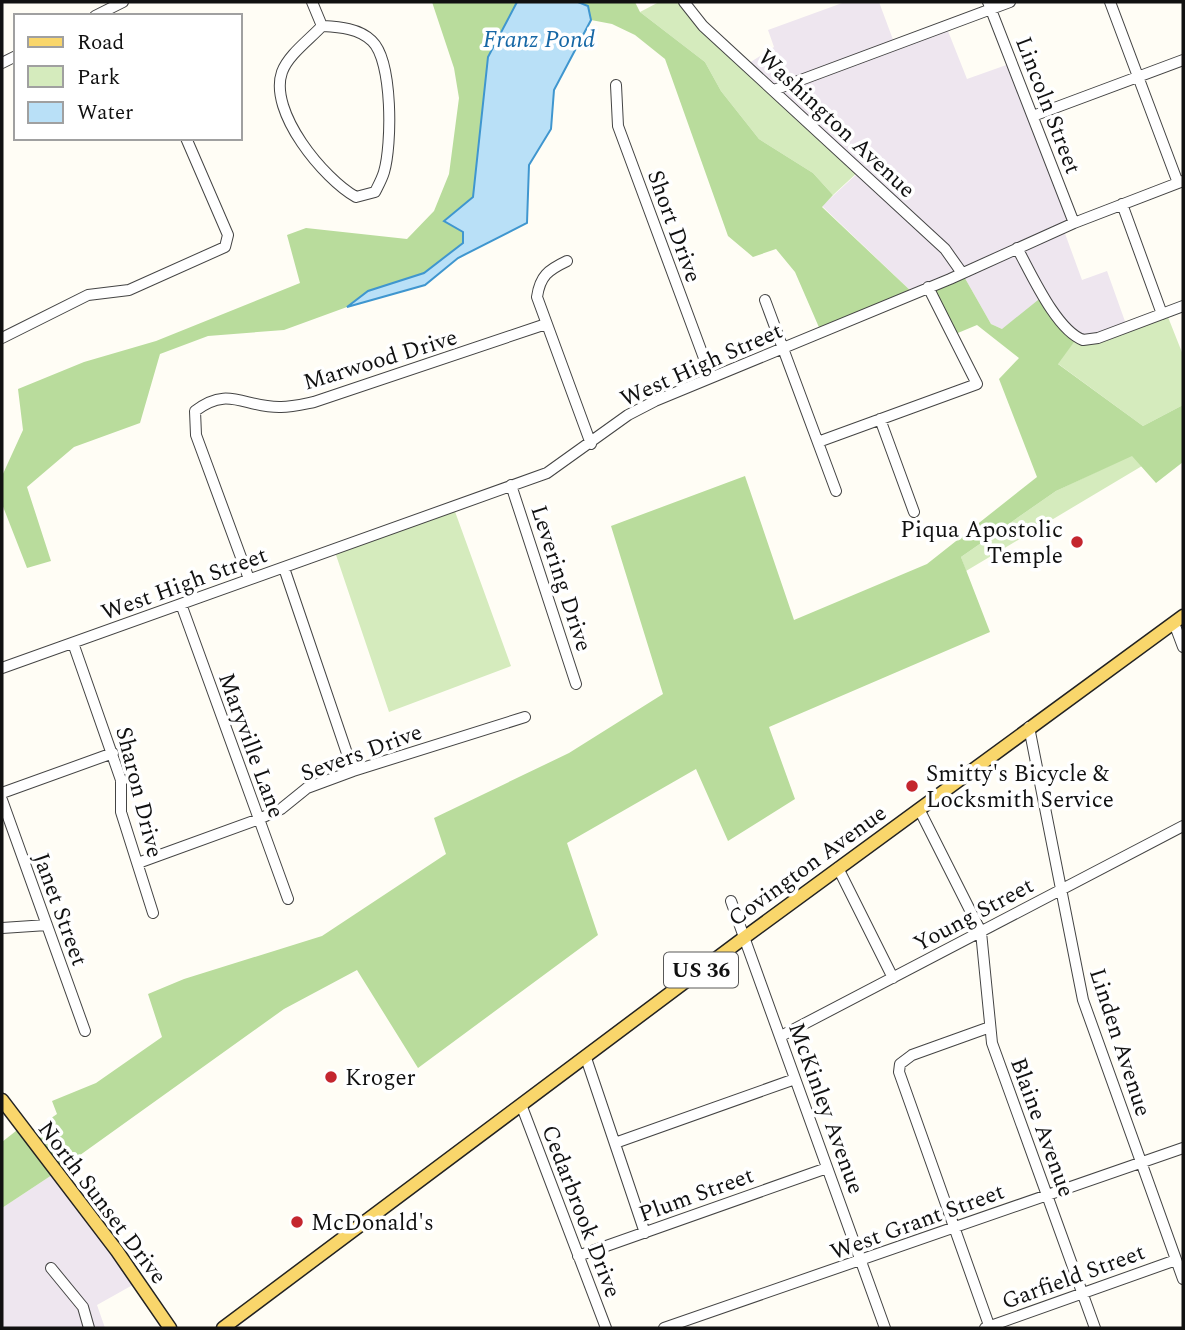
<svg xmlns="http://www.w3.org/2000/svg" width="1185" height="1330" viewBox="0 0 1185 1330" font-family="Spectral,serif">
<style>
.industrial{fill:#eee6ef}
.green{fill:#d5ebbd}
.forest{fill:#b9dc9c}
.water{fill:#b9e0f7;stroke:#3f96cf;stroke-width:2}
.lines{fill:none;stroke-linecap:round;stroke-linejoin:round}
.minor-casing{stroke:#444;stroke-width:12}
.major-casing{stroke:#222;stroke-width:15}
.minor{stroke:#fff;stroke-width:10}
.major{stroke:#f9d66b;stroke-width:12}
.poi-dot{fill:#c4262e;stroke:#fff;stroke-width:2.5}
.labels{text-anchor:middle;stroke-width:7;stroke-linejoin:round;paint-order:stroke}
.shield{fill:#fff;stroke:#585858;stroke-width:2}
.shield-label{font-size:21px;font-weight:bold;fill:#111}
.street-label{font-size:23px;fill:#111;stroke:#fff}
.poi-label{font-size:23px;fill:#111;stroke:#fff;text-anchor:start}
.water-label{font-size:24px;font-style:italic;fill:#1768a6;stroke:#fff}
</style>
<rect width="100%" height="100%" fill="#fffdf5"/>
<!-- industrial -->
<path class="industrial" d="M845,2H879L895,45L946,26L967,79L1012,63L1074,223L1063,228L1082,280L1107,271L1127,327L1098,338L1002,329L991,324L962,273L914,294L822,206L860,171L746,65L774,47L768,30Z
M55,1173L138,1282L97,1305L105,1328H2V1208Z"/>
<!-- green -->
<path class="green" d="M659,2H684L860,170L833,195L813,173L759,139L721,91L705,62L640,12Z
M1166,312L1183,355V405L1143,426L1057,363L1077,338L1083,340Z
M1132,455L1142,466L966,571L961,557L1056,491Z
M453,506L511,666L389,712L334,549Z"/>
<!-- forest -->
<path class="forest" d="M432,2H517L488,57L473,197L445,221L463,232V243L424,273L368,291L347,307L284,330L208,336L160,354L140,423L74,447L27,487L51,561L27,568L2,504V476L23,430L18,389L84,362L156,341L300,283L287,235L306,228L407,239L434,211L449,174L459,98L454,68Z
M578,2H635L640,12L705,62L721,91L759,139L813,173L833,195L822,207L914,294L821,332L795,272L776,249L753,257L728,236L665,59L635,35L612,24L591,20L588,6Z
M962,273L991,324L1002,329L1043,296L1077,338L1058,364L1143,426L1183,405V462L1156,483L1132,456L1056,491L961,557L990,632L769,727L795,799L728,841L696,769L567,843L598,935L418,1068L357,970L284,1009L55,1173L2,1208V1142L21,1127L27,1135L57,1114L52,1101L96,1083L162,1037L148,994L184,979L322,936L446,854L434,818L569,753L663,694L611,526L745,476L794,620L927,564L1037,477L999,379L1019,358L977,325L953,335L928,287Z"/>
<!-- water -->
<path class="water" d="M517,2H578L588,6L591,20L554,90L551,129L529,165L527,223L458,258L425,285L347,307L368,291L424,273L463,243V232L444,221L473,197L488,57Z"/>
<g class="lines">
<!-- minor casing -->
<g class="minor-casing">
<path id="minor" d="M312,2L322,26
M684,2L703,26L945,249L962,273
M988,2L1074,223
M1110,2L1178,183
M95,16L123,2
M322,26C339,27 359,28 372,41C393,61 392,145 384,172C382,179 378,186 375,192L356,197C324,179 268,112 282,72C288,55 310,39 322,26Z
M2,63L16,56
M616,85L618,126L711,377
M774,90L1010,2
M1033,116L1183,60
M1122,204L1162,314
M1017,248C1031,273 1056,330 1083,340L1098,338L1183,306
M567,261C548,270 540,276 537,297L591,444
M765,300L836,491
M2,338L88,295L129,290L225,247L228,235L186,138
M880,419L914,512
M818,442L977,384L928,287
M511,485L576,684
M284,568L353,771
M249,579L196,435L195,411C229,385 244,408 281,407C292,407 304,404 314,402L546,324
M181,604L288,899
M1174,623L1183,647
M73,643L121,780V812L153,913
M2,668L547,473L628,415L655,401L950,279L1074,223L1183,181
M1029,727L1083,1000L1183,1279
M2,793L113,753
M2,800L85,1031
M919,809L981,932L992,1043L1095,1328
M138,863L259,819L281,809L307,788L353,771L525,717
M838,868L893,978
M731,901L885,1328
M2,928L47,925
M990,1027L912,1055L900,1064L899,1072L990,1328
M781,1036L1183,826
M586,1058L645,1233
M522,1107L606,1328
M615,1143L795,1079
M578,1256L827,1168
M51,1268L83,1307L89,1328
M664,1328L1183,1148
M985,1328L1176,1260"/>
</g>
<!-- major casing -->
<g class="major-casing">
<path id="major" d="M2,1100L117,1251L170,1328
M223,1328L745,937L1183,616"/>
</g>
<!-- minor -->
<use href="#minor" class="minor"/>
<!-- major -->
<use href="#major" class="major"/>
</g>
<!-- markers -->
<g class="poi-dot">
<circle cx="1077" cy="542" r="7"/>
<circle cx="912" cy="786" r="7"/>
<circle cx="331" cy="1077" r="7"/>
<circle cx="297" cy="1222" r="7"/>
</g>
<g class="labels">
<!-- shield labels -->
<rect class="shield" x="664" y="952.5" width="74" height="35" rx="5"/>
<g class="shield-label">
<text x="701" y="977">US 36</text>
</g>
<!-- street labels -->
<g class="street-label">
<text transform="translate(1049 105) rotate(69)" y="8">Lincoln Street</text>
<text transform="translate(837 123) rotate(43)" y="8">Washington Avenue</text>
<text transform="translate(675 226) rotate(70)" y="8">Short Drive</text>
<text transform="translate(380 359) rotate(-17)" y="8">Marwood Drive</text>
<text transform="translate(701 364) rotate(-24)" y="8">West High Street</text>
<text transform="translate(562 578) rotate(72)" y="8">Levering Drive</text>
<text transform="translate(184 583) rotate(-20)" y="8">West High Street</text>
<text transform="translate(252 745) rotate(70)" y="8">Maryville Lane</text>
<text transform="translate(361 752) rotate(-20)" y="8">Severs Drive</text>
<text transform="translate(140 792) rotate(76)" y="8">Sharon Drive</text>
<text transform="translate(807 865) rotate(-36)" y="8">Covington Avenue</text>
<text transform="translate(61 909) rotate(70)" y="8">Janet Street</text>
<text transform="translate(973 914) rotate(-28)" y="8">Young Street</text>
<text transform="translate(1121 1042) rotate(72)" y="8">Linden Avenue</text>
<text transform="translate(827 1108) rotate(70)" y="8">McKinley Avenue</text>
<text transform="translate(1043 1127) rotate(70)" y="8">Blaine Avenue</text>
<text transform="translate(696 1194) rotate(-20)" y="8">Plum Street</text>
<text transform="translate(103 1202) rotate(53)" y="8">North Sunset Drive</text>
<text transform="translate(582 1211) rotate(69)" y="8">Cedarbrook Drive</text>
<text transform="translate(917 1221) rotate(-20)" y="8">West Grant Street</text>
<text transform="translate(1073 1276) rotate(-20)" y="8">Garfield Street</text>
</g>
<!-- poi labels -->
<g class="poi-label">
<text x="1063" y="537" text-anchor="end">Piqua Apostolic<tspan x="1063" dy="26">Temple</tspan></text>
<text x="926" y="781">Smitty's Bicycle &amp;<tspan x="926" dy="26">Locksmith Service</tspan></text>
<text x="345" y="1085">Kroger</text>
<text x="311" y="1230">McDonald's</text>
</g>
<!-- water labels -->
<g class="water-label">
<text x="539" y="47">Franz Pond</text>
</g>
</g>
<!-- border -->
<rect width="1185" height="1330" fill="none" stroke="#111111" stroke-width="7"/>
<!-- legend -->
<rect x="14" y="14" width="228" height="126" fill="#ffffff" stroke="#a0a0a0" stroke-width="2"/>
<rect x="28" y="37" width="35" height="10" fill="#f9d66b" stroke="#a0a0a0" stroke-width="2"/>
<text x="77" y="49" font-size="21" fill="#111111">Road</text>
<rect x="28" y="66" width="35" height="21" fill="#d5ebbd" stroke="#a0a0a0" stroke-width="2"/>
<text x="77" y="84" font-size="21" fill="#111111">Park</text>
<rect x="28" y="102" width="35" height="21" fill="#b9e0f7" stroke="#a0a0a0" stroke-width="2"/>
<text x="77" y="119" font-size="21" fill="#111111">Water</text>
</svg>
